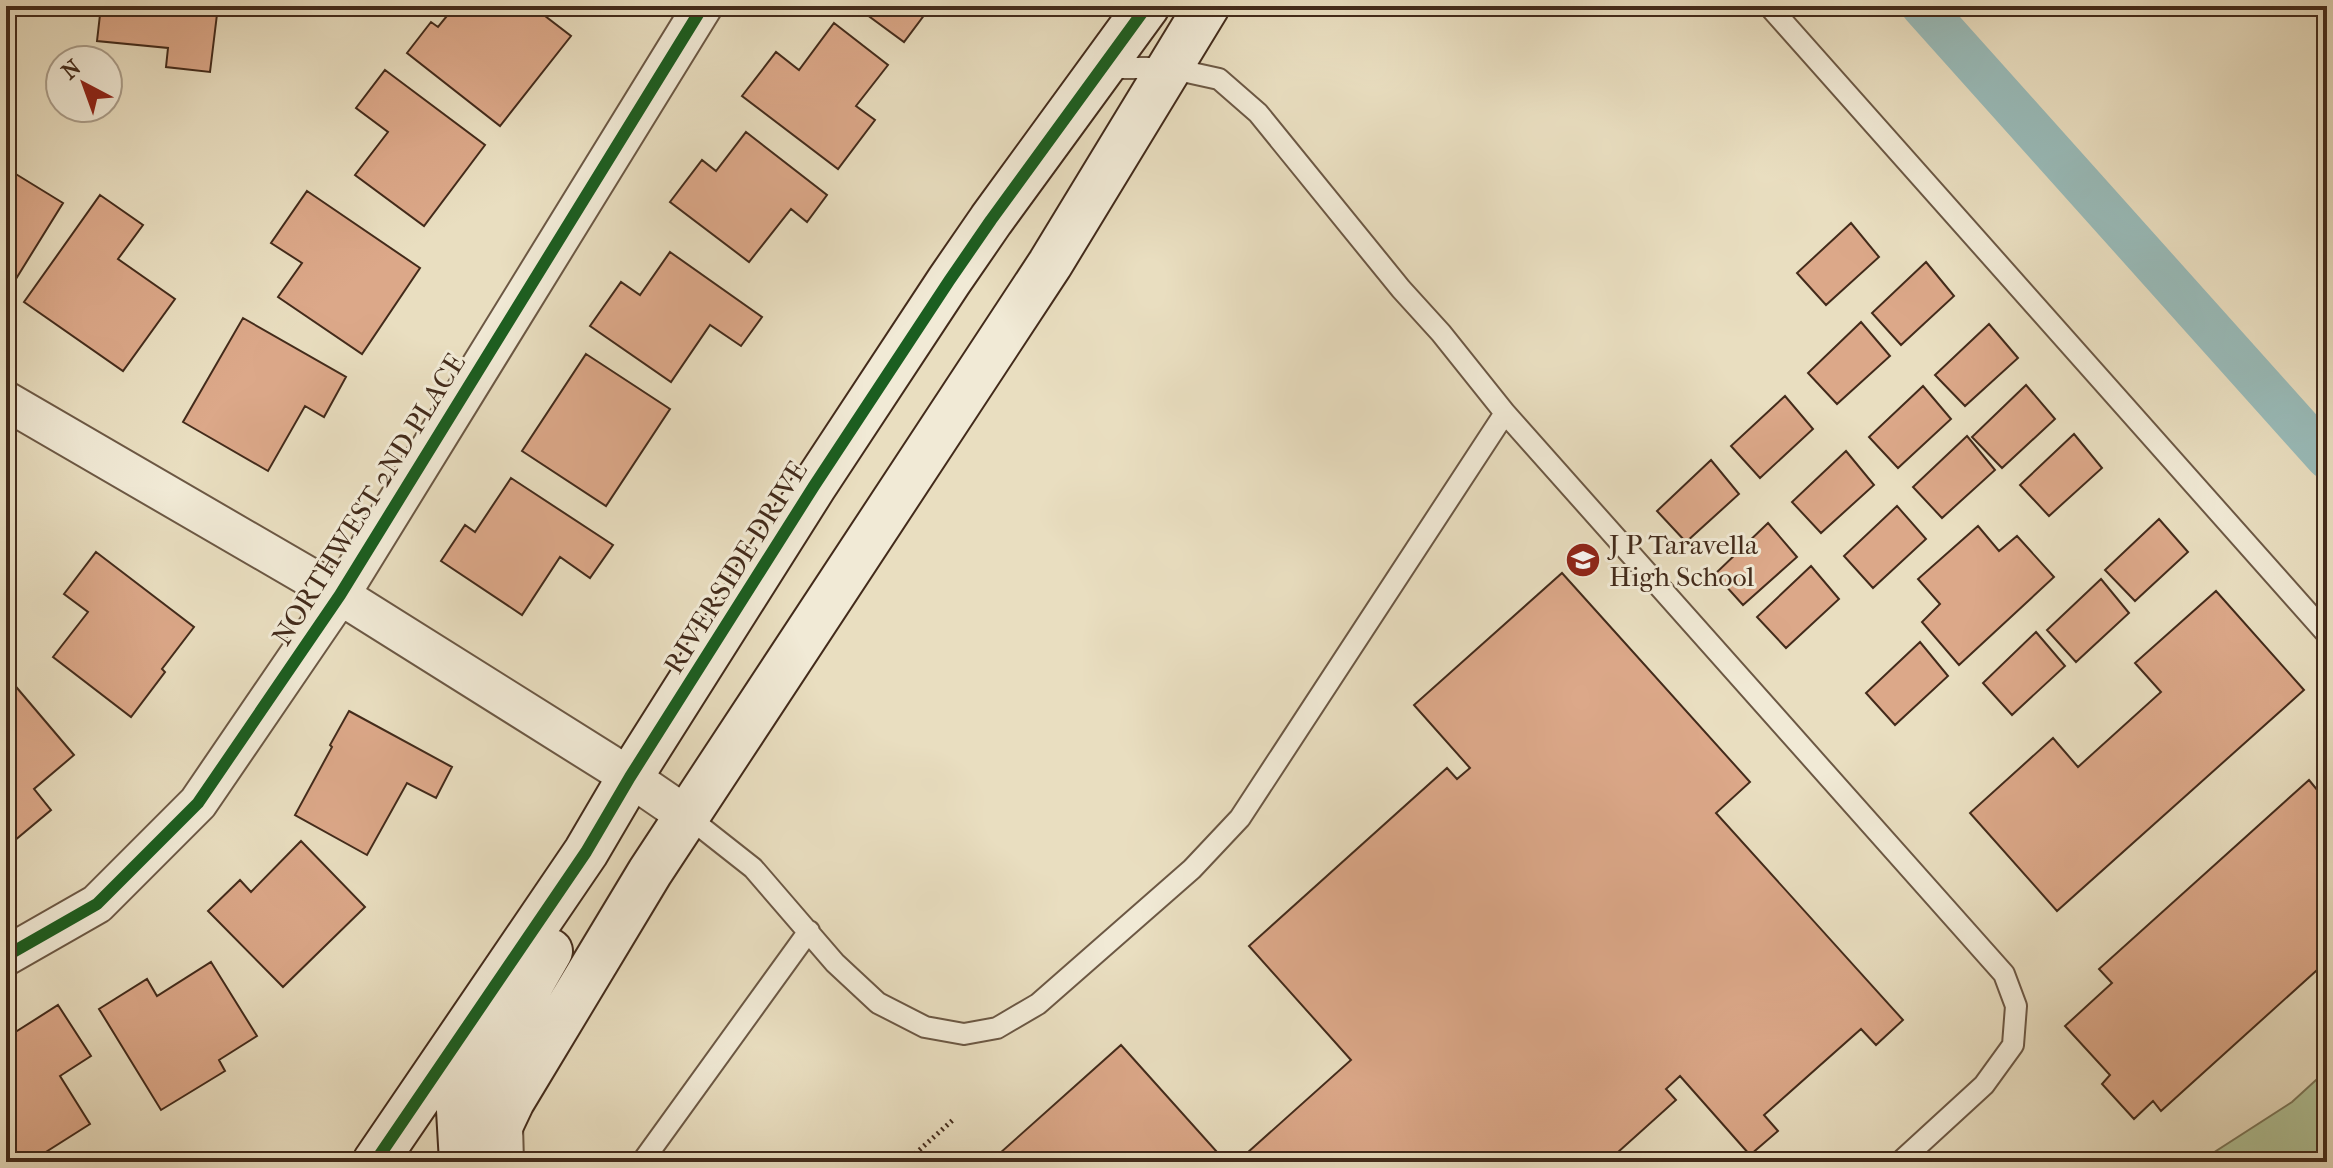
<svg xmlns="http://www.w3.org/2000/svg" width="2333" height="1168" viewBox="0 0 2333 1168" font-family="'IM FELL French Canon',serif">
<style>
.green{fill:#b0c297;stroke:#7a7659;stroke-width:2}
.lines{fill:none;stroke-linecap:round;stroke-linejoin:round}
.canal{stroke:#99bbb9;stroke-width:42}
.building{fill:#dca889;stroke:#432b1b;stroke-width:2}
.lane-casing{stroke:#6c5844;stroke-width:24}
.street-casing{stroke:#6c5844;stroke-width:42}
.secondary-casing{stroke:#432b1b;stroke-width:48}
.path{stroke:#432b1b;stroke-width:5;stroke-dasharray:2 4;stroke-linecap:butt}
.lane{stroke:#f1ead6;stroke-width:20}
.street{stroke:#f1ead6;stroke-width:38}
.secondary{stroke:#f1ead6;stroke-width:44}
.cycleway-casing{stroke:#f1ead6;stroke-width:17}
.cycleway{stroke:#1b5e20;stroke-width:12}
.labels{text-anchor:middle;stroke-width:6;stroke-linejoin:round;paint-order:stroke}
.street-label{font-size:28px;fill:#432b1b;stroke:#f1ead6}
.poi-label{font-size:28px;fill:#432b1b;stroke:#f1ead6;text-anchor:start}
</style>
<rect width="100%" height="100%" fill="#e9dec0"/>
<filter id="stains"><feTurbulence type="fractalNoise" baseFrequency=".0025" numOctaves="4"/><feColorMatrix values="0 0 0 0 .2 0 0 0 0 .09 0 0 0 0 .02 0 0 0 .5 -.17"/></filter>
<radialGradient id="worn" r=".72"><stop offset=".6" stop-color="#630" stop-opacity="0"/><stop offset="1" stop-color="#630" stop-opacity=".3"/></radialGradient>
<!-- green -->
<path class="green" d="M2327,1070V1162H2199L2292,1102Z"/>
<g class="lines">
<!-- canal -->
<path class="canal" d="M1922,6L2327,458"/>
</g>
<!-- building -->
<path class="building" d="M101,6H218L210,72L166,67L168,48L97,41Z
M455,6H532L571,36L500,126L407,53L431,22L438,27Z
M855,6H931L904,42Z
M834,23L888,65L856,106L875,120L838,169L742,96L776,52L799,70Z
M385,70L485,145L424,226L355,175L388,132L356,108Z
M746,132L827,195L807,222L791,209L749,262L670,202L702,160L716,171Z
M6,168L63,203L6,295Z
M307,191L420,268L362,354L278,297L302,263L271,243Z
M100,195L143,225L118,259L175,299L123,371L24,302Z
M1851,223L1879,257L1826,305L1797,273Z
M670,252L762,317L741,346L710,325L671,382L590,326L621,282L640,295Z
M1926,262L1954,296L1901,345L1872,313Z
M243,318L346,377L324,417L305,406L268,471L183,422Z
M1861,322L1890,356L1837,404L1808,373Z
M1989,324L2018,358L1965,406L1935,375Z
M586,354L670,409L606,506L522,451Z
M2026,385L2055,419L2002,468L1972,437Z
M1923,386L1951,419L1898,468L1869,437Z
M1785,396L1813,429L1760,478L1731,446Z
M2074,434L2102,468L2049,516L2020,485Z
M1967,436L1995,470L1942,518L1913,487Z
M1846,451L1874,485L1821,533L1792,502Z
M1711,460L1739,494L1686,542L1657,511Z
M511,478L613,545L590,578L560,557L522,615L441,561L465,525L475,532Z
M1897,506L1926,539L1873,588L1844,556Z
M2159,519L2188,552L2135,601L2105,570Z
M1768,523L1797,557L1743,605L1715,574Z
M1978,526L1999,551L2017,536L2054,577L1959,665L1922,622L1940,604L1918,579Z
M96,552L194,627L162,669L165,672L131,717L53,657L88,612L64,594Z
M1811,566L1839,599L1786,648L1757,617Z
M1562,573L1750,782L1716,813L1903,1020L1876,1045L1861,1029L1764,1115L1778,1131L1750,1155L1680,1076L1666,1089L1676,1100L1607,1162H1237L1351,1060L1249,946L1447,768L1457,779L1470,768L1414,705Z
M2101,579L2129,613L2076,662L2047,630Z
M2216,591L2304,690L2057,911L1970,813L2053,738L2078,767L2161,692L2135,663Z
M2036,632L2065,666L2012,715L1983,683Z
M1920,642L1948,676L1895,725L1866,693Z
M6,675L74,755L34,789L51,810L14,841L6,831Z
M349,711L452,767L436,798L407,783L367,855L295,815L332,747L330,745Z
M2309,780L2318,791L2327,783V961L2161,1111L2153,1101L2134,1119L2102,1084L2110,1075L2065,1026L2112,983L2099,969Z
M301,841L365,907L283,987L208,911L240,880L251,892Z
M211,962L257,1036L219,1060L225,1071L161,1110L99,1009L147,979L157,996Z
M58,1005L91,1056L60,1076L90,1124L30,1162H23L6,1135V1038Z
M1121,1045L1226,1162H990Z"/>
<g class="lines">
<!-- lane casing -->
<g class="lane-casing">
<path id="lane" d="M1769,6L2327,634
M1104,68H1169L1219,79L1258,113L1401,289L1441,333L1505,413L2004,974L2016,1006L2013,1045L1984,1085L1900,1162
M687,816L753,868L835,963L878,1003L925,1027L964,1034L997,1028L1038,1004L1192,869L1240,818L1505,413
M512,1126L513,1162
M642,1162L809,931"/>
</g>
<!-- street casing -->
<g class="street-casing">
<path id="street" d="M6,401L340,595L630,777L687,816
M6,956L97,904L198,803L340,595L703,6"/>
</g>
<!-- secondary casing -->
<g class="secondary-casing">
<path id="secondary" d="M375,1162L586,852L630,777L814,486L949,281L991,220L1147,6
M462,1162L459,1110L550,951
M483,1162L512,1101L650,872L1050,264L1207,6"/>
</g>
<!-- path -->
<path class="path" d="M906,1162L954,1119"/>
<!-- lane -->
<use href="#lane" class="lane"/>
<!-- street -->
<use href="#street" class="street"/>
<!-- secondary -->
<use href="#secondary" class="secondary"/>
<!-- cycleway casing -->
<g class="cycleway-casing">
<path id="cycleway" d="M6,956L97,904L198,803L340,595L703,6
M375,1162L586,852L630,777L814,486L949,281L991,220L1147,6"/>
</g>
<!-- cycleway -->
<use href="#cycleway" class="cycleway"/>
</g>
<!-- icons -->
<defs>
<g id="school-disc" transform="scale(1.8)"><circle r="9.5" fill="#8f2418" stroke="#f1ead6"/><path d="M0-5L7-2L0 1L-7-2ZM-4 1L0 2.5L4 1V4Q0 6-4 4Z" fill="#fff"/></g>
</defs>
<g fill-rule="evenodd">
<use href="#school-disc" x="1583" y="560"/>
</g>
<g class="labels">
<!-- street labels -->
<g class="street-label">
<text transform="translate(368 499) rotate(-58)" y="10">NORTHWEST 2ND PLACE</text>
<text transform="translate(735 567) rotate(-58)" y="10">RIVERSIDE DRIVE</text>
</g>
<!-- poi labels -->
<g class="poi-label">
<text x="1609" y="554">J P Taravella<tspan x="1609" dy="32">High School</tspan></text>
</g>
</g>
<!-- margin -->
<rect width="2333" height="1168" fill="none" stroke="#e9dec0" stroke-width="32"/>
<rect x="8" y="8" width="2317" height="1152" fill="none" stroke="#432b1b" stroke-width="4"/>
<rect x="16" y="16" width="2301" height="1136" fill="none" stroke="#432b1b" stroke-width="2"/>
<!-- north arrow -->
<g transform="translate(84 84) rotate(319)"><circle r="38" fill="#f1ead6" stroke="#ab9e8b" stroke-width="2"/>
<path d="M0-6L14 30L0 20L-14 30Z" fill="#8f2418"/>
<text y="-12" font-size="22" font-weight="bold" text-anchor="middle" fill="#432b1b">N</text>
</g>
<rect width="100%" height="100%" filter="url(#stains)"/>
<rect width="100%" height="100%" fill="url(#worn)"/>
</svg>
